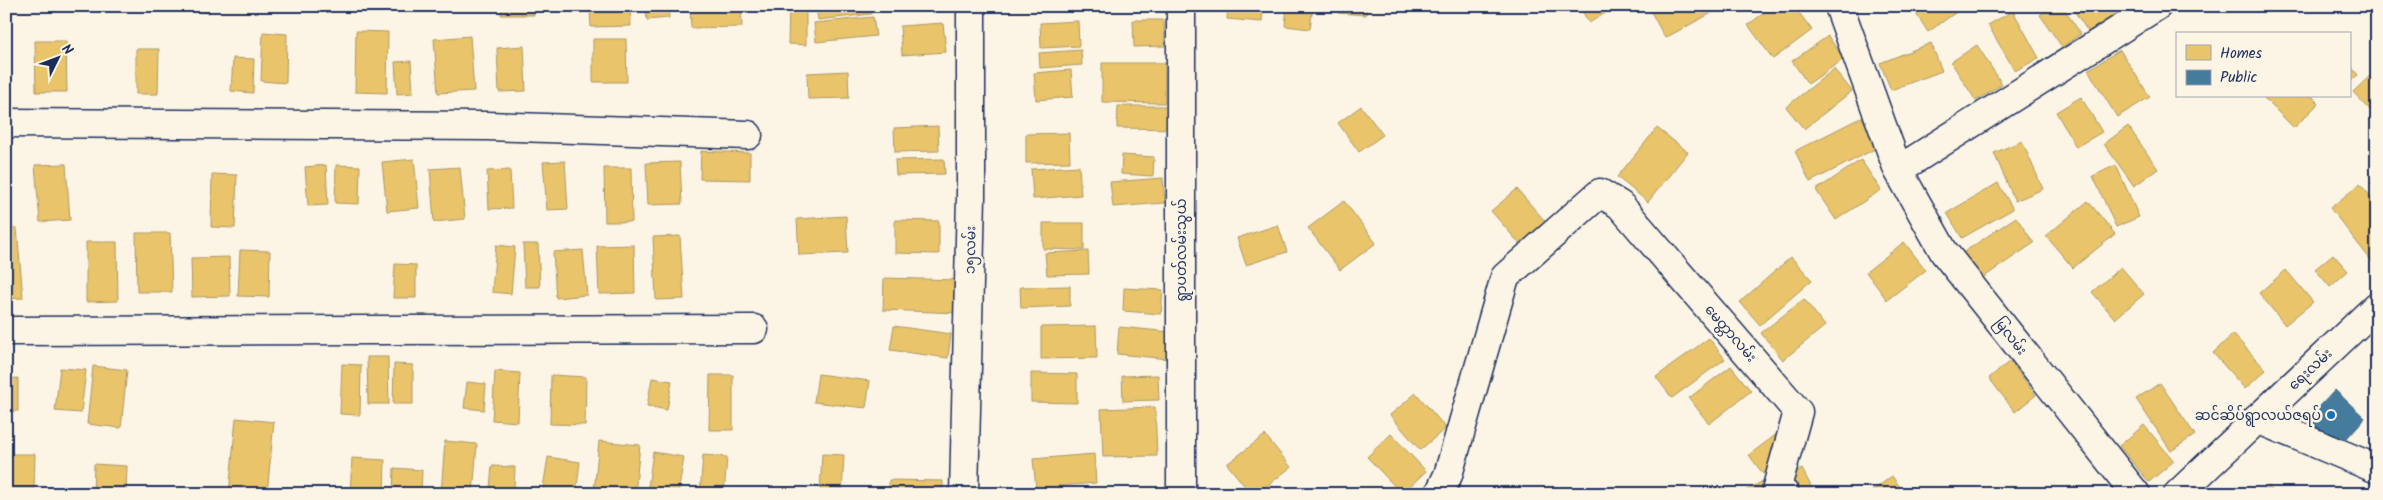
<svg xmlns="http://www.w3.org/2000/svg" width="2383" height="500" viewBox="0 0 2383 500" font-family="Kalam,'Noto Sans Myanmar',sans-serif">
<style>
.homes{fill:#e9c46a;stroke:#ab9766}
.public{fill:#457b9d;stroke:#38648a}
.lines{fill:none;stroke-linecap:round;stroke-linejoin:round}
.minor-casing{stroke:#1b2f5e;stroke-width:31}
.tertiary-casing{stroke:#1b2f5e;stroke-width:31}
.minor{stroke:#fcf5e5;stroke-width:28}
.tertiary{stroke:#fcf5e5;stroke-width:28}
.poi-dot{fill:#1f6fb2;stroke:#fcf5e5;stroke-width:2}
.labels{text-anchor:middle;stroke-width:5;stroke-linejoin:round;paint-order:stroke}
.street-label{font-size:14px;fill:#1b2f5e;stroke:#fcf5e5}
.poi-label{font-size:14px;fill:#1b2f5e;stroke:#fcf5e5;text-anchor:end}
</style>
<rect width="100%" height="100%" fill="#fcf5e5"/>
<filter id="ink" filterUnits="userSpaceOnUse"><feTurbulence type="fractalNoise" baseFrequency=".02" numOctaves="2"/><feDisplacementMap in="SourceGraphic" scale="10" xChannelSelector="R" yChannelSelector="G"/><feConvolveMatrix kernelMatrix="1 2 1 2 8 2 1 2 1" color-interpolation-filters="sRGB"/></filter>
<g filter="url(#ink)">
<!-- homes -->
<path class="homes" d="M36,6H58V8H36Z
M180,6H209V13L180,10Z
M501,6H533L534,15H501Z
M645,6H668L669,18L647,20Z
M690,6H741L742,27L691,28Z
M789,6H806V45L788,44Z
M816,6H870L871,14L818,20Z
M1228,6H1263L1262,22L1227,19Z
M1287,6H1313L1310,29L1285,26Z
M1338,6H1367L1366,15L1338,13Z
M1579,6H1617L1589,23Z
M1648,6H1718L1719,9L1665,38Z
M1773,6H1794L1812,30L1773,59L1748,25Z
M1911,6H1965L1928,32Z
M2051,6H2062L2081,34L2062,47L2040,15Z
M2071,6H2108L2115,16L2089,33Z
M630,7L631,26L591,27L590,9Z
M2013,11L2039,58L2015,71L1988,25Z
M873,17L876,36L816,42L814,23Z
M1133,20H1164L1165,46L1134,47Z
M1078,21L1079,46L1041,48L1040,23Z
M943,23L946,52L902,55L900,26Z
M356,31L388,32L387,93L355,92Z
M263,32L287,34L286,83L261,81Z
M470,36L474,91L438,93L434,39Z
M1828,36L1844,59L1808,84L1792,61Z
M593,39H626L627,82H593Z
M35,41H66L67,92H36Z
M1931,43L1942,71L1891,90L1880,63Z
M1977,45L2002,84L1976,101L1951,62Z
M524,46L526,91L499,92L497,48Z
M136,49H159L158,94H136Z
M1081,50L1082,65L1040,68L1039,53Z
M2120,50L2150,97L2117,117L2088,70Z
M233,58L254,59L253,93L231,91Z
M411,61L413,93L397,94L395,62Z
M1102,63H1165V103L1102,102Z
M2349,64L2358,75L2349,82Z
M1834,69L1852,91L1804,129L1786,107Z
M1071,70L1073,97L1036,100L1034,73Z
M848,71L849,98L808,99L807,73Z
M2372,74L2377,79L2376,116L2353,92Z
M2262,96H2312L2319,103L2294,128Z
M2081,97L2102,132L2076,147L2056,112Z
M1118,106H1179V129L1117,128Z
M1361,106L1383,135L1359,152L1338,123Z
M1862,117L1877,148L1810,182L1795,151Z
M938,126L939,151L895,152L894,128Z
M2128,126L2158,169L2134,186L2104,144Z
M1657,128L1688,152L1648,202L1617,177Z
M1069,133L1070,162L1026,163V134Z
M2022,141L2043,189L2015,201L1994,153Z
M701,151L750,153V180L700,179Z
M1122,155L1154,157L1153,176L1121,174Z
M414,159L419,208L387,211L382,162Z
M944,159L945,174L896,175L895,160Z
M1861,160L1881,190L1836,220L1816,190Z
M565,161L568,209L547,210L543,162Z
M680,162L682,204L648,205L646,163Z
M66,164L70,220L40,222L35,165Z
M326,165L328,205L308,206L305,167Z
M336,165L360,166L359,204L335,203Z
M2116,165L2139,217L2116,227L2093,176Z
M1079,166L1081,195L1033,199L1031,169Z
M460,167L465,219L434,222L430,169Z
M604,168H631L632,222H605Z
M510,170L512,208L489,209L487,171Z
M212,174L237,175L235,228L211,227Z
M1163,178L1165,203L1113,207L1110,182Z
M2377,178V190L2371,183Z
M1998,183L2013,209L1962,238L1947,213Z
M2360,184L2377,204V262L2374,264L2330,208Z
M1517,189L1551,228L1525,250L1491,211Z
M1344,201L1376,243L1340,270L1308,228Z
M2088,201L2115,234L2073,268L2046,236Z
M846,216L848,253L799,255L797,219Z
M2016,217L2034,243L1978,281L1961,254Z
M895,220L939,221V254L895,253Z
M1043,223H1084V250L1043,249Z
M1278,225L1287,252L1246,265L1237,238Z
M17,228L23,298L6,299V229Z
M136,233H170L172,292H137Z
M680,236L684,299L656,300L653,237Z
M86,242H117L118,301L86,302Z
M1904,242L1926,270L1887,300L1866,272Z
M523,244H538L540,287H525Z
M496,245L515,247L511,294L492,292Z
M634,245L635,293L599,294L597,246Z
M240,250L270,251L269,297L238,296Z
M583,250L587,295L556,298L553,252Z
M1088,251L1089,274L1047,275L1045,253Z
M2333,254L2348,271L2330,287L2315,269Z
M229,257L230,296L192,297L191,258Z
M1791,257L1812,280L1760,325L1740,302Z
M395,264L416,265V298H393Z
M2121,267L2144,294L2115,319L2092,292Z
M2286,270L2313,302L2285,325L2259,293Z
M884,278L959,280L958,313L883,310Z
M1070,286V306L1021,308L1020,287Z
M1124,288L1163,290L1161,314L1123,311Z
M1804,299L1825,326L1783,360L1761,333Z
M894,326L951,334L948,358L890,350Z
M1096,326L1097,358L1041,359V327Z
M1119,327L1171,332L1169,359L1117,354Z
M2233,334L2266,370L2245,389L2213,353Z
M1709,338L1725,359L1672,398L1656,377Z
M367,357H388L389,404H368Z
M2010,361L2036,395L2015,412L1989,378Z
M342,364L361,365L360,415L340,414Z
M394,364L413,365V404H393Z
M93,366L127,370L121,428L87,424Z
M1731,366L1751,391L1709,424L1689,398Z
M60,368L86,370L81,413L55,411Z
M495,371L520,373L518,422L492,420Z
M1031,373L1077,374V403L1031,402Z
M818,374L870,381L866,408L814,402Z
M551,375L586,377L585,425L550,424Z
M710,375H733V430H709Z
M1158,375L1159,400L1123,401L1122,376Z
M18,378V411H6V379Z
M652,378L672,381L667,410L647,406Z
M467,382L486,384L484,410L464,408Z
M2160,383L2195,435L2171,451L2136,399Z
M1416,393L1446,428L1420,450L1390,415Z
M1155,407L1157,456L1103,457L1101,409Z
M236,418L274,422L267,494H229Z
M2144,425L2174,461L2149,482L2119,446Z
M1778,433L1792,452L1763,474L1749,455Z
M1391,434L1426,471L1402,494L1367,457Z
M1265,435L1291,467L1257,494H1251L1227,464Z
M445,441L477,444L473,494L441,493Z
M599,441L640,445L635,494L594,492Z
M653,452L684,457L678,494H647Z
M7,454H35L34,494H6Z
M822,454L844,455L842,494H820Z
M1094,454L1096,483L1036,488L1033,459Z
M703,455L727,457L724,494H700Z
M548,457L580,462L576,494H542Z
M352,458L385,460L384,494H350Z
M94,464L127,466L126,494H93Z
M492,466L515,467L514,489L490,488Z
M394,468L422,470L421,494H393Z
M1802,469L1815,494H1782L1776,483Z
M1892,476L1905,494H1868Z
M889,480L943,481V494H889Z
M1763,481L1770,494H1740Z
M2269,486L2275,494H2259Z"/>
<!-- public -->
<path class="public" d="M2335,390L2365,418L2338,448L2307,420Z"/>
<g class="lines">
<!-- minor casing -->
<g class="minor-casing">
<path id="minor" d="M1839,6L1898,170L1944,252L2136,494
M6,123L487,126L748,135
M1898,170L2157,6
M6,331L754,329
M2257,419L2377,469
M964,494L971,196V6
M1181,494V6
M1439,494L1448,475L1505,277L1600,193L1620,205L1798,412L1777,487L1785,494"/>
</g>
<!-- tertiary casing -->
<g class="tertiary-casing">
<path id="tertiary" d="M2178,494L2377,306"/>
</g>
<!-- minor -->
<use href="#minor" class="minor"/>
<!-- tertiary -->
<use href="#tertiary" class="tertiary"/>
</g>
</g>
<!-- markers -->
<circle class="poi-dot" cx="2331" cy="415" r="5"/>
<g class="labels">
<!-- street labels -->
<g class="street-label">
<text transform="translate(970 250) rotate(-89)" y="5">၁၅လမ်း</text>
<text transform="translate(1181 250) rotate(-90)" y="5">ရွာပတ်လမ်းသွယ်</text>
<text transform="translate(1731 333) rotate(49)" y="5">မေတ္တာလမ်း</text>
<text transform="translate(2011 336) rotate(52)" y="5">မြလမ်း</text>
<text transform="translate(2310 369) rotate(-43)" y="5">ရေးလမ်း</text>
</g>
<!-- poi labels -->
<g class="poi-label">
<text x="2321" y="420">ဆင်ဆိပ်ရွာလယ်ဇရပ်</text>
</g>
</g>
<!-- margin -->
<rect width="2383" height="500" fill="none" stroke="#fcf5e5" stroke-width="25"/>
<rect x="12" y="12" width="2358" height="475" fill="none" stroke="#1b2f5e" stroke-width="2" filter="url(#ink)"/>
<!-- legend -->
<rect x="2176" y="32" width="175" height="65" fill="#fcf5e5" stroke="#a2a6af"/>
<rect x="2186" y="45" width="25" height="15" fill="#e9c46a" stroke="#a2a6af"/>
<text x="2220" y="58" font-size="15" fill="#1b2f5e">Homes</text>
<rect x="2186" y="70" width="25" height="15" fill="#457b9d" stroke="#a2a6af"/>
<text x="2220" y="82" font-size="15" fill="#1b2f5e">Public</text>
<!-- north arrow -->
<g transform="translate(58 58) rotate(48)" stroke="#fcf5e5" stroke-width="4" paint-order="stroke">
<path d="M0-4L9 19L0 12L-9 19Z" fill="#1b2f5e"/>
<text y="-8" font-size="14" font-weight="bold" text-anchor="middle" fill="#1b2f5e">N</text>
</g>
</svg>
